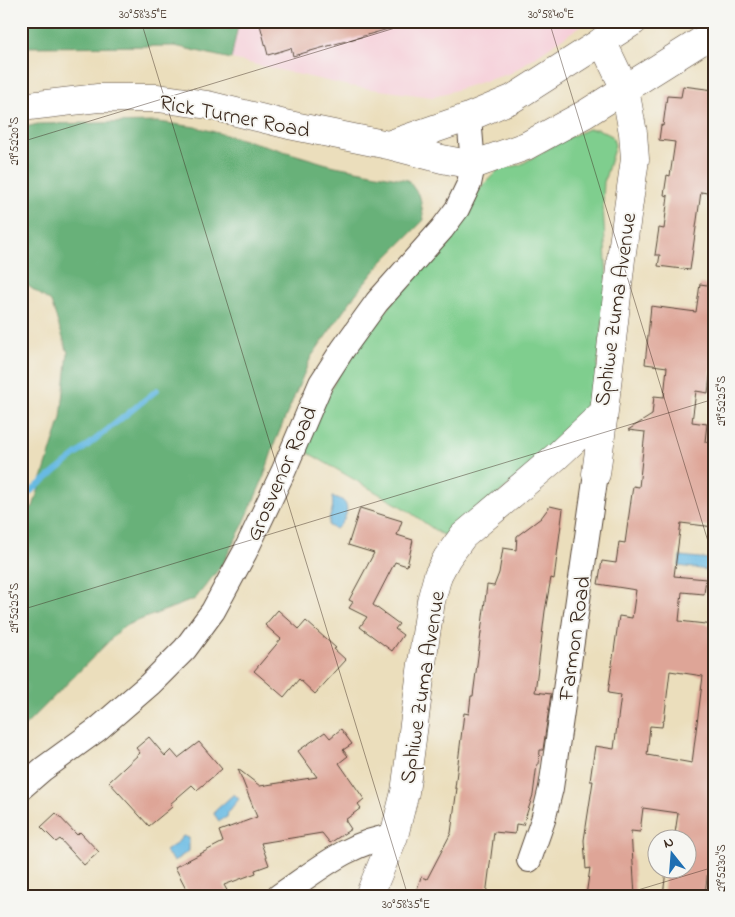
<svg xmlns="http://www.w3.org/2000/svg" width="735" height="917" viewBox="0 0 735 917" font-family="'Indie Flower',sans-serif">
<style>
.built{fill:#f6cfd9}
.green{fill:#7fce8e;stroke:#5d7c56}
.forest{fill:#67b179;stroke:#516e4c}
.water{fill:#68bae3;stroke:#527280}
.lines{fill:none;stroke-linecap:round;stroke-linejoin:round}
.stream{stroke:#68bae3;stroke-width:5.5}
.building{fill:#dea597;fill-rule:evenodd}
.minor-casing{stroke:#554536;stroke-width:26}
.tertiary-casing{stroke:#554536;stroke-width:29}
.secondary-casing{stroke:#554536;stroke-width:29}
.minor{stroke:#fff;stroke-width:24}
.tertiary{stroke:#fff;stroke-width:28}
.secondary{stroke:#fff;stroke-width:28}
.ticks{fill:none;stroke:#3b2a1e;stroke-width:1;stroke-opacity:0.45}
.labels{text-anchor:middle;stroke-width:4;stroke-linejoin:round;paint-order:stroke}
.street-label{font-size:22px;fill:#3b2a1e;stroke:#f6f6f2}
.neatline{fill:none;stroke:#3b2a1e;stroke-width:2}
.ticks-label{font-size:12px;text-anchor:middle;fill:#3b2a1e}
</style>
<rect width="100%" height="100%" fill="#f6f6f2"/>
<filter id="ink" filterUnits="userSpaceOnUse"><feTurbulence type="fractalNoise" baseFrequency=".02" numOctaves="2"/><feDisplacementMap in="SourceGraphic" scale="10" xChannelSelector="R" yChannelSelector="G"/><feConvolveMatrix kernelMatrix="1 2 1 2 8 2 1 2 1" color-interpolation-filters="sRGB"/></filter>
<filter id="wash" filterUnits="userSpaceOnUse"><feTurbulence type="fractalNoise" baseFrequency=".0096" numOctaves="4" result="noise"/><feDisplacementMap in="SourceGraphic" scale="20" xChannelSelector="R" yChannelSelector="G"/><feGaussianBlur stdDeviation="1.12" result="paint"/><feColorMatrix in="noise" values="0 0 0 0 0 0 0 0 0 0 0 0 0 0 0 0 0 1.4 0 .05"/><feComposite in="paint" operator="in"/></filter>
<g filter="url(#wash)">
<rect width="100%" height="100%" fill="#ebdebc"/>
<!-- built -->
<path class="built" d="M21,21H588L511,73L433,97L349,86L175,46L21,47Z"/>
<!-- green -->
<path class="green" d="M588,129H598L612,136L615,145L604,182L603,203L607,283L594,399L545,454L448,537L439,533L407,510L305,451L312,428L345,361L427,260L483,185L499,169L520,165L563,140Z"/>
<!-- forest -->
<path class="forest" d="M21,21H239L231,59L175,46L21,47Z
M158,122L196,127L267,146L330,165L408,180L420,197L424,220L382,262L355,295L311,357L275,442L263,479L243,525L222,565L195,599L124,626L21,730V511L33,507L61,418L68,353L51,302L21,281V128L38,124Z"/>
<!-- water -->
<path class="water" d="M332,497C353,499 349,518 336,529L329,526C328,514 335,511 332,497Z
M680,556L710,559L712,562L711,568L707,570L679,566Z
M234,794L239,799L228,812L227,817L219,821L214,814L215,811Z
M183,836L189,838V851L174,861L165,851L176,844Z"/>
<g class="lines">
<!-- stream -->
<path class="stream" d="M21,499L157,390"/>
</g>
<g id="blocks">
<!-- building -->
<path class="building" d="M259,21H398L399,26L293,56L291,48L268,55Z
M683,86L714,90V194L701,192L690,270L658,266L660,255H655L659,228L664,229L668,196L664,195L667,175L670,176L675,142L659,140L661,125L663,126L667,96L681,97Z
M700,284L714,286V344L708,393L696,391L692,422L707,424L705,442L714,443V527L681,523L674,576L706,579L704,594L682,592L679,621L714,625V814L705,896H663L666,870H688V840H674L678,813L643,808L640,832L631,831L635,896H586L590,868L586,869L584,840L593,781H590L595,746L614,749L621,695L608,693L619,616L632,618L636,590L598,584L602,561L616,563L619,542L625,543L633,486L639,487L645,432L628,430L652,415L654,396L664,397L667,367L645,364L651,306L696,312ZM670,671L703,676L692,763L647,755L650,726L662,727L663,721H664Z
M550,506L563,509L554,579L551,578L545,611L535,692L551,694L543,750H540L539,764H537L533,795L523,825L516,824L515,834L494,832L486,896H415L421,877L427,879L451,833L457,788H455L464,713L469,714L471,696H473L487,585L494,586L499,573L503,548L516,550L517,536L541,518Z
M360,508L402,521L397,535L413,540L407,566L395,562L373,605L399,624L395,629L403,635L392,651L360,627L367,617L349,608L353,602L349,600L374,553L348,545Z
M278,610L299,629L306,621L336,648L334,649L346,660L315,694L299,679L284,697L254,671L281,639L265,625Z
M341,729L352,744L343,750L348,756L339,763L364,799L358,804L361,808L345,820L351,829L330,843L322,833L261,843L269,865L255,870L256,873L224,885L230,896H190L175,867L223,842L219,831L257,817L238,769L260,786L317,777L298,751L325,732L330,738Z
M149,737L165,756L171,750L178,758L199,742L222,769L197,790L192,785L170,804L172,807L149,826L109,782L140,753L136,748Z
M56,813L77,835L80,832L99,852L84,865L60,839L56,842L41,827Z"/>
</g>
</g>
<g filter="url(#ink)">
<use href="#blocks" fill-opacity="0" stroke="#554536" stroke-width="1"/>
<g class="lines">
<!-- minor casing -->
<g class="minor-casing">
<path id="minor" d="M21,788L43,769L98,729L150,684L185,649L213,611L245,552L284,470L321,383L343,349L377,302L442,229L457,209L469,184L473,165L469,117
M529,860L543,820L551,788L596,474
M279,896C315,872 350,841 394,836"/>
</g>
<!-- tertiary casing -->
<g class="tertiary-casing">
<path id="tertiary" d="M596,474L604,412
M369,896L394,836L405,792L425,641L431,601L438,575L447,558L463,536L557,456L604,412L621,259L635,159L633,133L625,89L602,41"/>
</g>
<!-- secondary casing -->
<g class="secondary-casing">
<path id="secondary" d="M21,107L98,98H158L208,105L289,125L388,145L442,159L473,165L526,146L585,114L714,33
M388,145L469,117L512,99L634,21"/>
</g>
<!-- minor -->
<use href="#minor" class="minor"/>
<!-- tertiary -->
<use href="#tertiary" class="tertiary"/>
<!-- secondary -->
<use href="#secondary" class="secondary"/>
</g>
</g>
<!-- ticks -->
<path class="ticks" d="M141,21L408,896M549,21L714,561M21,142L418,21M21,610L714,399M618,896L714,867"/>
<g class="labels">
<!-- street labels -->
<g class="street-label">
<text transform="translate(235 115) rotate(11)" y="8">Rick Turner Road</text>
<text transform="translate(614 309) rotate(-82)" y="8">Sphiwe Zuma Avenue</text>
<text transform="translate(280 473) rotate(-66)" y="8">Grosvenor Road</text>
<text transform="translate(573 638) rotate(-82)" y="8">Farmon Road</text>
<text transform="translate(421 687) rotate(-81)" y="8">Sphiwe Zuma Avenue</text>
</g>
</g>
<!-- margin -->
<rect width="735" height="917" fill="none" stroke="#f6f6f2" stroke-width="55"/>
<!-- north arrow -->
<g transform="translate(672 854) rotate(343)"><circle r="24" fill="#f6f6f2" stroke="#aba49d"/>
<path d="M0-4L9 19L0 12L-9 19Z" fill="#1f6fb2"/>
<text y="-8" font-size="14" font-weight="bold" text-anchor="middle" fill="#3b2a1e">N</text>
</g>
<rect x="28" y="28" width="680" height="862" class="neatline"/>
<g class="ticks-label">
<text x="143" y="18">30°58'35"E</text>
<text x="551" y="18">30°58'40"E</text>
<text transform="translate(14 141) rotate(-90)" y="4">29°52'20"S</text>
<text transform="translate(721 401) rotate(-90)" y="4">29°52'25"S</text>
<text transform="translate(14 608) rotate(-90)" y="4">29°52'25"S</text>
<text transform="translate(721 868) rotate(-90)" y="4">29°52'30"S</text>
<text x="406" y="908">30°58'35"E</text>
</g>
</svg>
